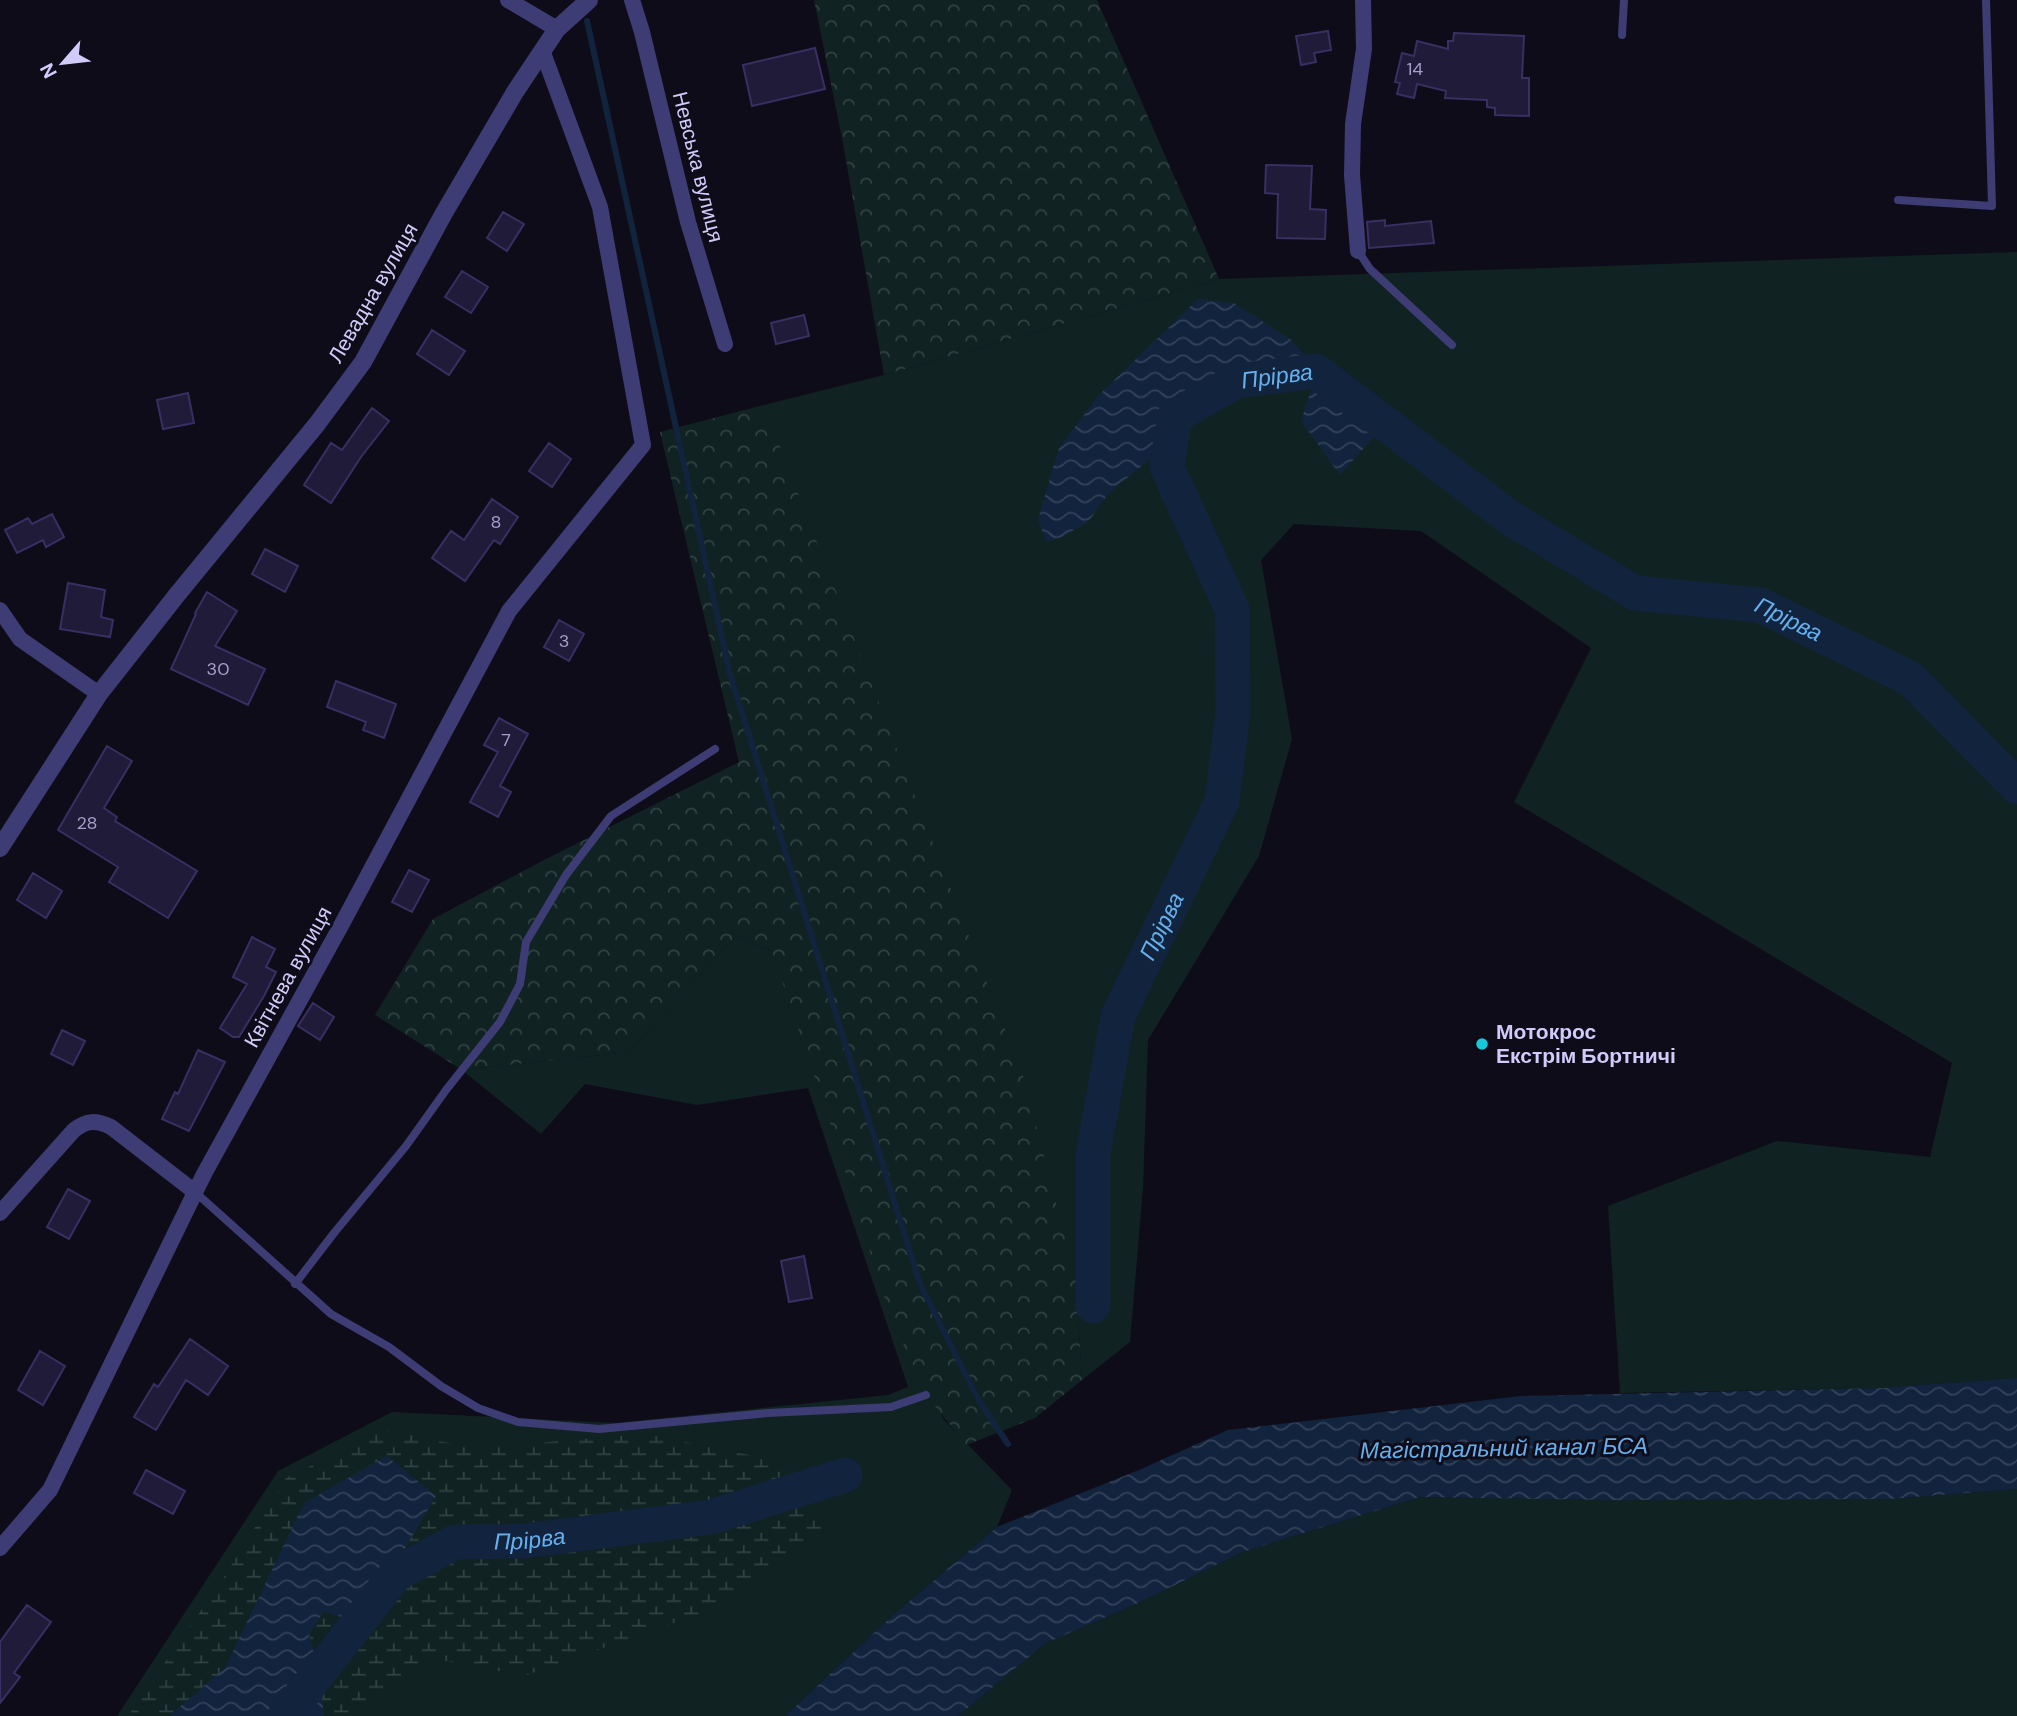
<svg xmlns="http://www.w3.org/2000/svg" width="2017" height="1716" viewBox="0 0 2017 1716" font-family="'DM Sans',sans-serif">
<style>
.grass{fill:#102322}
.forest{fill:url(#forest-crowns)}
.wetland{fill:url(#wetland-marsh)}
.water{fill:url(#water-waves)}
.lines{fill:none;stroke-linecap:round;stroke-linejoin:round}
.stream{stroke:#12243d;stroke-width:6}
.river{stroke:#12243d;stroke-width:35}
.building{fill:#201b38;stroke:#392f62;stroke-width:2}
.service{stroke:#3e3c74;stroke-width:8}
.minor{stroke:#3e3c74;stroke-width:16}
.tertiary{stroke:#3e3c74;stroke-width:18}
.poi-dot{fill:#18c7d8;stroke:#0f0c1a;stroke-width:2.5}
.labels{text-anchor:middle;stroke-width:6;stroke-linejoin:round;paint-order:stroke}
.number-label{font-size:18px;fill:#a49fc9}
.street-label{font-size:21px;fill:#d0cbf9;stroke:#0f0c1a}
.poi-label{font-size:21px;font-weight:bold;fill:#d0cbf9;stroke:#0f0c1a;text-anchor:start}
.water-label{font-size:23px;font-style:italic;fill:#64b0ee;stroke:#0f0c1a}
</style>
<defs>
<pattern id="forest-crowns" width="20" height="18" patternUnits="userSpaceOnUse" patternTransform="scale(1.75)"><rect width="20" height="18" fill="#102322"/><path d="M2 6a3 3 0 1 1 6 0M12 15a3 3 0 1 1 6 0" fill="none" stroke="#324243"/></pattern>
<pattern id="wetland-marsh" width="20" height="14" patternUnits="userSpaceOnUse" patternTransform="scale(1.75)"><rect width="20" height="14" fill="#102322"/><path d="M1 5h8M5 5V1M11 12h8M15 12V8" fill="none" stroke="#324243"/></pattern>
<pattern id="water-waves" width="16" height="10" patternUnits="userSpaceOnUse" patternTransform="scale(1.75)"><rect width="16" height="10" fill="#12243d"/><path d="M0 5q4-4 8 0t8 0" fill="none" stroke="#33425a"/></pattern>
</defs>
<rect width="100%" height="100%" fill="#0f0c1a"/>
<!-- grass -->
<path class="grass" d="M2017,252V1378L1880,1388L1620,1393L1608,1206L1777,1141L1930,1157L1952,1063L1514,802L1591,648L1421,531L1294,524L1261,560L1292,739L1259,856L1148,1040L1143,1188L1130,1342L1082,1380L1076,1279L764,405L884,375L1219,279Z
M736,936L772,951L943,1419L1012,1490L997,1527L892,1616L785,1716H117L278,1471L392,1412L616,1423L888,1395L908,1387L808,1088L697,1105L585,1084L541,1134L462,1070L628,1052Z
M2017,1489V1716H958L1046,1643L1132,1606L1243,1552L1420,1497L1611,1500L1890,1499Z"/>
<!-- forest -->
<path class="forest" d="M814,0H1097L1219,279L884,375L842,138Z
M764,405L1023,1076L1076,1279L1082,1380L1035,1418L966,1445L926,1395L889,1312L833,1132L772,951L736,936L628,1052L462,1070L375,1015L433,919L546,859L739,762L660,432Z"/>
<!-- wetland -->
<path class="wetland" d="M385,1430L474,1448L645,1434L784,1462L823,1530L699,1614L524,1676L425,1657L360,1716H128L222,1580L286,1478Z"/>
<!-- water -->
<path class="water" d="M1198,299L1234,303L1290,339L1307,358L1353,379L1360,412L1379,431L1340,475L1301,421L1311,390L1286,366L1255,370L1211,388L1185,430L1108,494L1089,521L1062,537L1046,542L1038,519L1059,448L1099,395Z
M2017,1378V1489L1890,1499L1611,1500L1420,1497L1243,1552L1132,1606L1046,1643L958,1716H785L892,1616L997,1527L1139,1470L1228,1430L1521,1396L1880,1388Z
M387,1456L436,1496L360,1624L324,1611L309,1634L318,1668L324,1716H169L225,1668L304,1503Z"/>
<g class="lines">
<!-- stream -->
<path class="stream" d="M587,21L730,674L920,1284L979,1401L1008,1444"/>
<!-- river -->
<g class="river">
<path id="s1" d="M1093,1306V1154L1118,1016L1222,801L1233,712L1232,609L1167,467L1175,416L1237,381L1316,371L1510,518L1635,593L1760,605L1911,679L2017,787"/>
<path id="s2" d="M285,1716L396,1574L455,1542L524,1541L711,1517L845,1475"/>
</g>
</g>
<!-- building -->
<path class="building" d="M1328,31L1331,50L1314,53L1316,62L1301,65L1296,36Z
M1454,33L1524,36L1522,78H1529V116L1495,115V108L1487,107V100L1445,98L1446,91L1417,84L1414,98L1397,94L1400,83L1395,82L1402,53L1414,56L1417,41L1448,49V41H1453Z
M815,48L825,89L752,106L743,65Z
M1266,165L1312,166L1310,209L1326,210L1325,239L1277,238L1278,194L1265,193Z
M503,212L524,224L507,251L487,238Z
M1385,220V226L1431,221L1434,243L1369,248L1367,222Z
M462,271L488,287L471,313L445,297Z
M804,315L809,336L776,344L771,323Z
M432,330L465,351L449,375L417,354Z
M188,393L194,423L163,429L157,400Z
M372,408L389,421L361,457L331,503L304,485L331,443L342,450Z
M549,443L571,459L552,487L529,471Z
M492,499L518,517L500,544L494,540L465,581L432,558L451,531L464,540Z
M52,514L64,537L46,547L43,540L17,553L5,530L28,518L32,524Z
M265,549L298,566L285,592L252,574Z
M68,583L105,590L101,617L113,620L110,637L60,629Z
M207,592L237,611L215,646L265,669L248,705L171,669L196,614L195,613Z
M559,620L584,634L569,661L544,647Z
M336,681L396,704L384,738L363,730L366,722L327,707Z
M499,718L528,734L500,786L511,792L498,817L470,802L498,752L484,745Z
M107,746L132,761L104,808L117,817L115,821L197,871L168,918L109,882L118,867L58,830Z
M409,870L429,880L412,912L392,902Z
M33,873L62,891L46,918L17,900Z
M252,937L275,949L266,967L276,972L264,996L239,1037H233L220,1028L247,984L233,977Z
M313,1003L334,1017L320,1040L298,1026Z
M62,1030L85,1041L73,1065L51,1054Z
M198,1050L225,1062L189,1131L162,1119L175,1092L178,1094Z
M68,1189L90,1201L69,1239L47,1227Z
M804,1256L812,1298L789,1302L781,1261Z
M190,1339L228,1366L208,1395L186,1380L156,1430L134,1417L154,1384L158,1387Z
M40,1351L65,1366L43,1405L18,1390Z
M146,1470L185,1491L173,1514L134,1493Z
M27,1605L51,1622L14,1673L20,1677L0,1703V1642Z"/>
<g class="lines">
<!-- service -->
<path class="service" d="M1622,35L1624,0
M1898,200L1992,206L1986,0
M1358,251L1370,269L1452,345
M195,1192L331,1314L389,1347L441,1386L478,1408L518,1422L599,1429L768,1413L891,1407L926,1395
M295,1284L334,1233L406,1146L446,1090L500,1022L520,984L526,942L566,875L611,816L715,749"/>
<!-- minor -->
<path class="minor" d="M508,0L557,29
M632,0L642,32L688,222L725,344
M1358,251L1352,175L1353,124L1364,49L1363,0
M0,610L20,639L99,694
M0,1213L74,1130C87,1120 96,1120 111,1127L195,1192
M0,1548L50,1490L204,1174L343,922L509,611L643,445L600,207L542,50"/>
<!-- tertiary -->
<path class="tertiary" d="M0,848L99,694L176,596L317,424L363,362L444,213L515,92L557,29L589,0"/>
</g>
<!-- markers -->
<circle class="poi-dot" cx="1482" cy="1044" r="7"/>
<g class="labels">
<!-- number labels -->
<g class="number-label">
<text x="1415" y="75">14</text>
<text x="496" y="528">8</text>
<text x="564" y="647">3</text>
<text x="218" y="675">30</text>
<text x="506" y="746">7</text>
<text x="87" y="829">28</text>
</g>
<!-- street labels -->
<g class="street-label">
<text transform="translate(698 167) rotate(76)" y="7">Невська вулиця</text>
<text transform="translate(373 293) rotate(-60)" y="7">Левадна вулиця</text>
<text transform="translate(288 977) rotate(-61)" y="7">Квітнева вулиця</text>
</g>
<!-- poi labels -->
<g class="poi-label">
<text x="1496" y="1039">Мотокрос<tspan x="1496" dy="24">Екстрім Бортничі</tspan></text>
</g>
<!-- water labels -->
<g class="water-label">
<text dy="8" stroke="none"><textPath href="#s1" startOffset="1043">Прірва</textPath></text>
<text dy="8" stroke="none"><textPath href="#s1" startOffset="1629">Прірва</textPath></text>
<text dy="8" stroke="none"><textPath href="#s1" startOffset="392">Прірва</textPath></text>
<text transform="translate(1504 1448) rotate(-1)" y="8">Магістральний канал БСА</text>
<text dy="8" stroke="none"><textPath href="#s2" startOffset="322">Прірва</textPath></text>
</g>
</g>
<!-- north arrow -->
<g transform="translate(63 63) rotate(242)" stroke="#0f0c1a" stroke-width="5" paint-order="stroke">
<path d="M0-5L12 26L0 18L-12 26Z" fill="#d0cbf9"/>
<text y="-10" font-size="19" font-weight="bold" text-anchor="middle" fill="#d0cbf9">N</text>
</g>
</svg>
